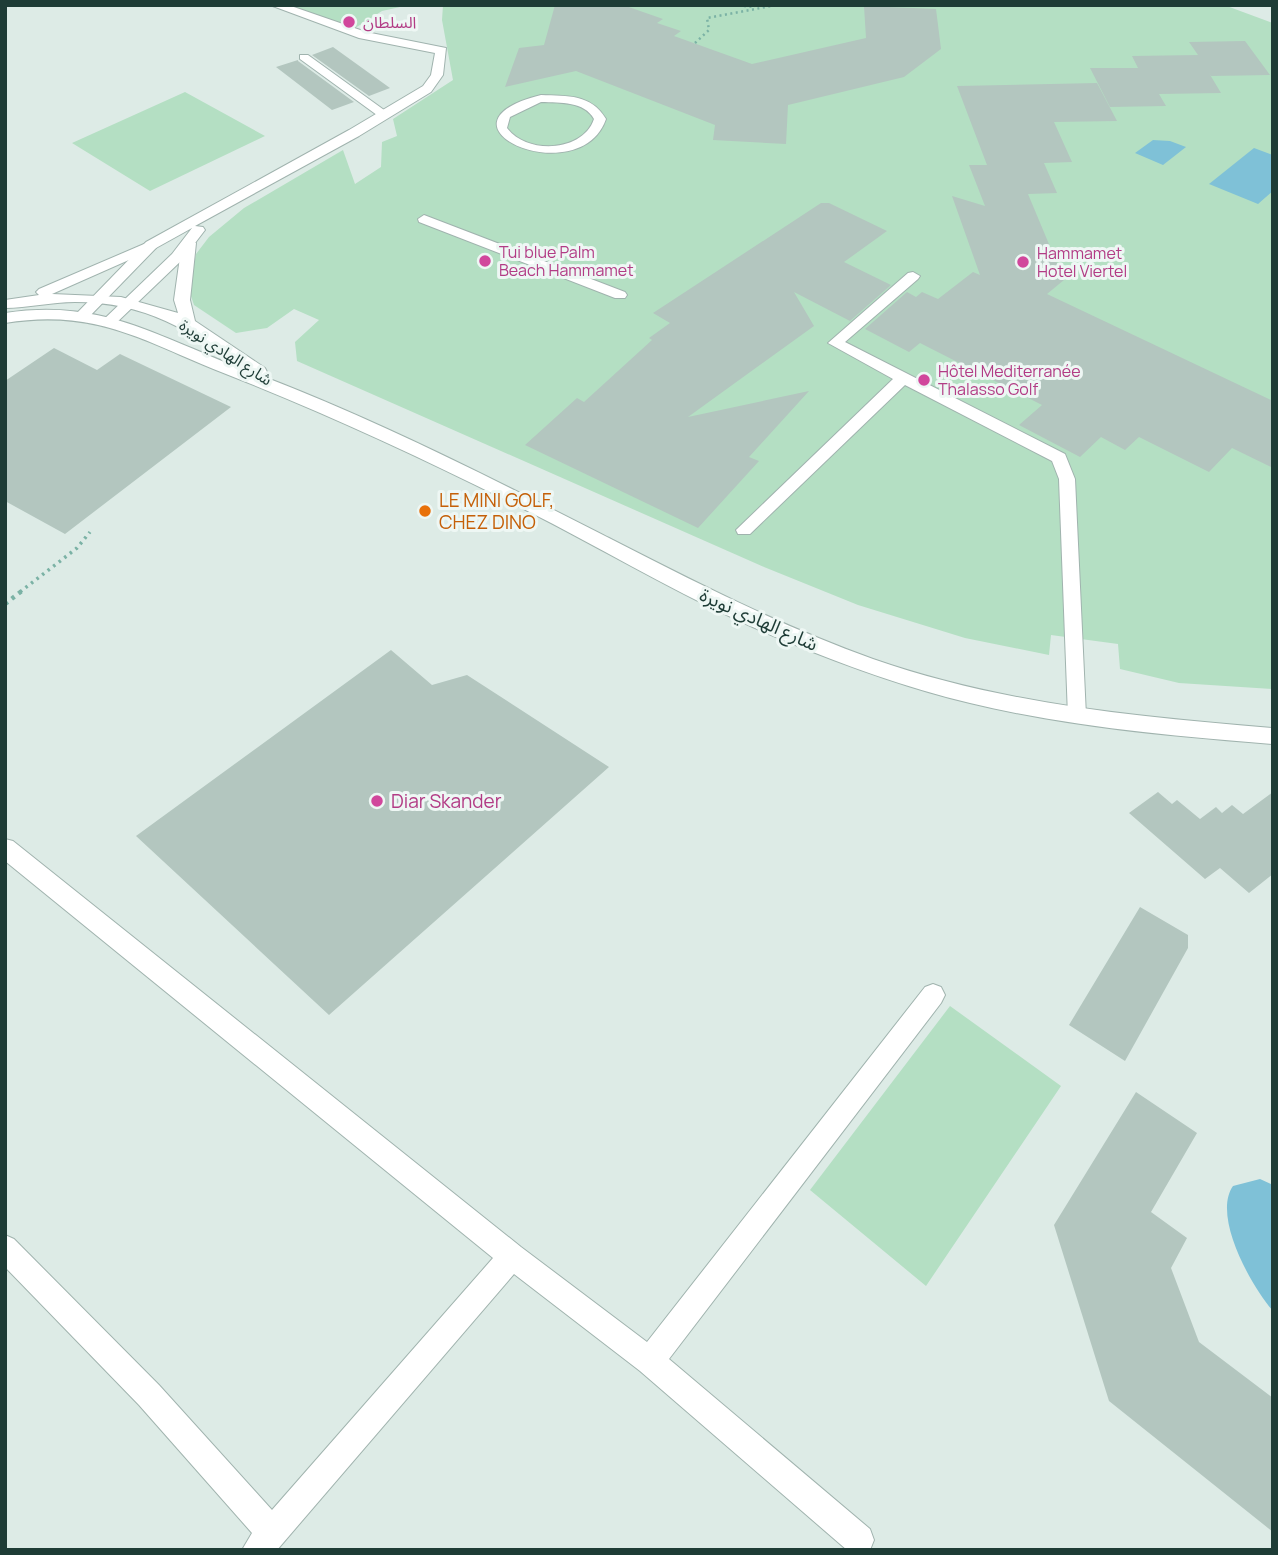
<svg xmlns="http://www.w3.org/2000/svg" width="1278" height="1555" viewBox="0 0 1278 1555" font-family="Manrope,'Noto Sans Arabic',sans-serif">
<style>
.green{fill:#b4dfc3}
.water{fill:#7fc1d7}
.building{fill:#b3c6bf}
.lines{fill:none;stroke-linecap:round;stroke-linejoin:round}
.service-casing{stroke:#a0b3ae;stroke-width:2}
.minor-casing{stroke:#a0b3ae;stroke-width:2}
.tertiary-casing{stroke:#a0b3ae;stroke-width:2}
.path-far2{stroke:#7bb2a5;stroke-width:2.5;stroke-dasharray:2 3.5;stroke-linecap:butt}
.path-far1{stroke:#7bb2a5;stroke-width:3.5;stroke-dasharray:2.5 4.5;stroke-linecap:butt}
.path{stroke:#7bb2a5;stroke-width:4.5;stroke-dasharray:3.5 5;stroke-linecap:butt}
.service{fill:#fff;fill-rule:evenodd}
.minor{fill:#fff;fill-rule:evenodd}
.tertiary{fill:#fff;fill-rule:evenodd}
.hotel-dot{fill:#d1479c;stroke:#eef7f4;stroke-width:2.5}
.food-dot{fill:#e8710a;stroke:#eef7f4;stroke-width:2.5}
.labels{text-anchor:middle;stroke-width:6;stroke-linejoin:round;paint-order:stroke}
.far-hotel-label{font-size:16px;fill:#b23c85;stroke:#eef7f4;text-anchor:start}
.far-street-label{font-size:16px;fill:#1e3c36;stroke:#eef7f4}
.food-label{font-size:19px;fill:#c56008;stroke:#eef7f4;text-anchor:start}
.street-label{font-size:19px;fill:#1e3c36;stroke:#eef7f4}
.hotel-label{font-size:19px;fill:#b23c85;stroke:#eef7f4;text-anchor:start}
</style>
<rect width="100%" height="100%" fill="#ddebe6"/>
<!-- green -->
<path class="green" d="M289,5H409L382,11L352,30Z
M443,5H1224L1273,23V689L1179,683L1120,669L1118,644L1051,635L1049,655L965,638L858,605L764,567L297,361L295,342L319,320L294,309L267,328L236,333L194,305L189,290L196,254L209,237L244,208L343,150L355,184L381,167L382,142L397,136L393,119L453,80L442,20Z
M185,92L265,136L150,191L72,143Z
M950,1006L1061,1086L926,1286L810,1190Z"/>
<!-- water -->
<path class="water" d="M1153,140L1170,141L1186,147L1163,165L1135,153Z
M1254,148L1273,155V191L1258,204L1209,184Z
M1260,1179L1273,1185V1311C1251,1286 1212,1216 1233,1186Z"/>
<!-- building -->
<path class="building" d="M555,5H623L663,19L657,23L681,31L674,36L752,64L866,38L864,6L936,9L941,49L904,77L788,105L786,144L713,140L715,125L576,71L505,87L519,48L544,45Z
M1245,41L1270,75L1211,76L1209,73L1221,93L1159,94L1166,106L1110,107L1090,68H1138L1132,56L1198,55L1189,42Z
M333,47L390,88L369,96L312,55Z
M298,60V61L354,102L332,110L276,67Z
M1097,83L1117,121L1054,122L1072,162L1044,163L1057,193L1028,194L1064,280L1047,294L1273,401V468L1232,448L1209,472L1139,437L1125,450L1101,437L1080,457L1019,425L1042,405L920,343L909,352L865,329L907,292L916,297L922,292L938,299L973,272L980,275L952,196L985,206L969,165H987L957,86Z
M821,203H829L887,231L844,262L891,285L850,321L794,292L814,326L688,417L809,391L749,457L759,461L698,528L525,445L577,398L584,402L652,340L649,338L670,323L653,313Z
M54,348L97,370L120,354L231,407L65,534L5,501V381Z
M391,650L432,685L467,675L609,767L329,1015L136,836Z
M1158,792L1172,804L1177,800L1200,819L1216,807L1222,813L1232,805L1243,814L1273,792V874L1249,893L1220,868L1205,879L1129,813Z
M1140,907L1188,935V948L1125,1061L1069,1025Z
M1136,1092L1197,1133L1151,1212L1187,1238L1171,1268L1199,1342L1273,1398V1532L1109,1401L1054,1225Z"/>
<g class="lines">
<!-- service casing -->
<g class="service-casing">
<path id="service" d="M300,55H308L391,115L381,118L300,59Z
M541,95C568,96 591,94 606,119C580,194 421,125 541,95ZM541,102C561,103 584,101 594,119C583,152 527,155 507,128L510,117Z
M424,215L625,292L627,295L625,298H615L419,222L418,219Z
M913,272L920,276L918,279L845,342L1065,454L1075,479L1086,716L1084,721L1077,723L1070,721L1068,716L1059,479L1052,461L905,385L750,534H738L736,530L893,379L828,343L908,273Z"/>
</g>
<!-- minor casing -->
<g class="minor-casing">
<path id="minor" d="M270,5H288L366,32L446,48L443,75L431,92L359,136L195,226L203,227L205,230L182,260L113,326H103L100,323L172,254L192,228L156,248L87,319H77L74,316L77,313L146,242L349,130L423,86L431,75L435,53L359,38Z
M5,839L13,841L521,1247L647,1342L925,987L933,984L941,987L945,995L941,1003L669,1359L870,1529L874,1540L870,1550H847L640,1371L514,1274L277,1550H242L252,1533L139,1405L5,1267V1235L14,1239L159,1385L272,1510L493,1258L5,861Z"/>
</g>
<!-- tertiary casing -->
<g class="tertiary-casing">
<path id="tertiary" d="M189,239L196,243L190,300L195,321L265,368L267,372L262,376C382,422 497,481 611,539C697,583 781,626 873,659C1002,704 1137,717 1273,728V744C1171,736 1069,727 970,703C906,688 844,665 783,640C704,608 629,564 553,524C446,469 338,418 226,374C144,342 97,308 5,323V313C102,298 158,337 245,370C189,330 146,302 75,302C51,302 28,308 5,308V300L39,295L36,292L39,289L151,241L156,242L158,245L156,248L52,294L121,297L178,313L174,300L182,243Z"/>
</g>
<!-- path-far2 -->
<path class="path-far2" d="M733,5L755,7
M695,43L709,30L707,18L777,5"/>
<!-- path-far1 -->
<path class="path-far1" d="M20,592L77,548L90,532"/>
<!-- path -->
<path class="path" d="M5,604L23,590"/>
<!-- service -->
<use href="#service" class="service"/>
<!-- minor -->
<use href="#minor" class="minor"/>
<!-- tertiary -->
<use href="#tertiary" class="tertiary"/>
</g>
<!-- markers -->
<g class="hotel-dot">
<circle cx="349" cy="22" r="7"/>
<circle cx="485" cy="261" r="7"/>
<circle cx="1023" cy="262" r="7"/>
<circle cx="924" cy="380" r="7"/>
<circle cx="377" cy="801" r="7"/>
</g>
<circle class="food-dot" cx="425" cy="511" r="7"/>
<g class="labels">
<!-- far-hotel labels -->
<g class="far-hotel-label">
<text x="363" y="28">السلطان</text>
<text x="499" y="258">Tui blue Palm<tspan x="499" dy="18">Beach Hammamet</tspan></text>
<text x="1037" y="259">Hammamet<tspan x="1037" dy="18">Hotel Viertel</tspan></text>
<text x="938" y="377">Hôtel Mediterranée<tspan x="938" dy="18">Thalasso Golf</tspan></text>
</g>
<!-- far-street labels -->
<g class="far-street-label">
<text transform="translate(226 352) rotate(33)" y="6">شارع الهادي نويرة</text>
</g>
<!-- food labels -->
<g class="food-label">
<text x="439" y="507">LE MINI GOLF,<tspan x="439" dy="22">CHEZ DINO</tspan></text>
</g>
<!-- street labels -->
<g class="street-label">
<text transform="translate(759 619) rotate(24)" y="7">شارع الهادي نويرة</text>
</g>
<!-- hotel labels -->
<g class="hotel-label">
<text x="391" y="808">Diar Skander</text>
</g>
</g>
<!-- border -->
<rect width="1278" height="1555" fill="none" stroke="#1e3c36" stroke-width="14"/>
</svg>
